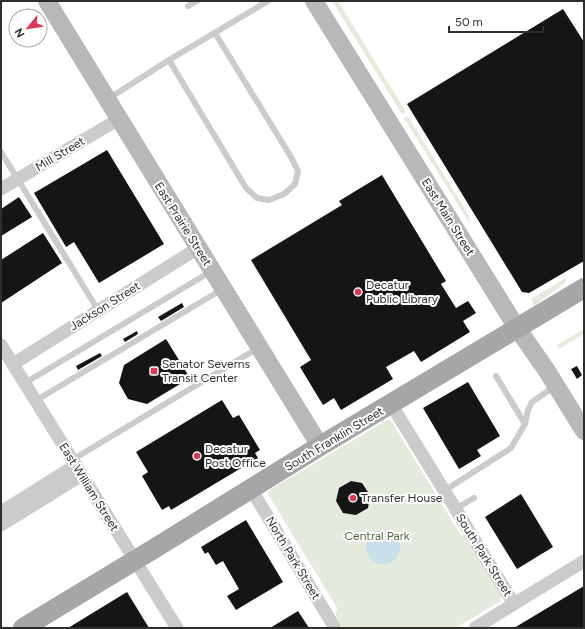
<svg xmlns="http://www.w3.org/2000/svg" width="585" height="629" viewBox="0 0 585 629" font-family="Figtree,sans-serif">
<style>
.green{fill:#e5ebdc}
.water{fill:#c8e0ea}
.building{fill:#151515}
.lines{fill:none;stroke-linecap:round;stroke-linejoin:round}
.lane{stroke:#cbcbcb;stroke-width:6}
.street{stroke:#cbcbcb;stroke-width:13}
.secondary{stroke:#b8b8b8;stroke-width:18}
.primary{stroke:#a6a6a6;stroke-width:20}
.poi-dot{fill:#df3654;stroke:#fff;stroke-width:1.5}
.labels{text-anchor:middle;stroke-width:4;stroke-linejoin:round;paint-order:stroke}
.street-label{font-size:12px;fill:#2e2e2e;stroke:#fff}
.poi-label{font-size:12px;fill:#2e2e2e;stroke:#fff;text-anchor:start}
.park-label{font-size:12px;fill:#55683d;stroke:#fff}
</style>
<rect width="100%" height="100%" fill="#fff"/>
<!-- green -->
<path class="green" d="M332,1H338L406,112L402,114Z
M408,116L468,214L470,224L404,118Z
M566,278V281L565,283L534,306L531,299Z
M584,329V334L559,349L557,345Z
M387,420H390L392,422L460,534L469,538L501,594V600L499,602L456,628H343L336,616L337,608L268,494V492L271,489Z"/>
<!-- water -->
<path class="water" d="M366 547a17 17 0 1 1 34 0a17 17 0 1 1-34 0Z"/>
<!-- building -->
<path class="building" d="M563,9L584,42V261L529,293L522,292L407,104Z
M107,150L164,244L99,283L74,242L66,247L34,193Z
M382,175L446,281L441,284L456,308L468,301L476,313L463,321L470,332L421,362L414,351L386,367L393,379L341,410L334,398L323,405L300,367L311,360L251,260L342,205L339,201Z
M19,197L32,217L1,236V209Z
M43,233L62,263L1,303V260Z
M182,303L184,307L161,321L158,317Z
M137,331L138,334L125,342L123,339Z
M166,339L190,378L147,404L128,399L119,383L124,365Z
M100,353L102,356L78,370L76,366Z
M577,366L582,375L577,379L571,369Z
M468,382L500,436L477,450L481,456L459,469L423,408Z
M222,400L233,418L239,415L260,450L255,453L258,458L171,510L169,506L162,510L142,476L148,472L136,452Z
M351,481L362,483L370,495L368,508L356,515L343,513L336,501L339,488Z
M521,494L553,547L517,569L485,517Z
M246,520L283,582L236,610L227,596L239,589L223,561L216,565L208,552L205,554L201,547Z
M584,586V628H514Z
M127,592L149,628H68Z
M298,611L309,628H270Z"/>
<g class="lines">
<!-- lane -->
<path class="lane" d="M188,6L197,1
M169,60L268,1
M108,99L169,60L246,188L257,198L269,200L284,194L295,184L298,171L291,157L215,33
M1,152L98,310
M496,376L525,424
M25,383L210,272
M35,401L221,290
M72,460L258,348
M444,491L511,448L525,424L528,410L532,402L555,386
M455,509L474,498"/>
<!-- street -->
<path class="street" d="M1,189L119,119
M1,345L177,628
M13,364L198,248
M391,404L514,604
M251,489L335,628
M1,512L76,465
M1,525L82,475
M475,628L584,561"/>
<!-- secondary -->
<path class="secondary" d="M47,1L320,446
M314,1L517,328L547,371L584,431"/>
<!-- primary -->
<path class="primary" d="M23,628L152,550L320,446L584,288"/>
</g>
<!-- markers -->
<g class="poi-dot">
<circle cx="358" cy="292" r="4"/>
<rect x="150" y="367" width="8" height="8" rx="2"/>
<circle cx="197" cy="456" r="4"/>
<circle cx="353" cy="498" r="4"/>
</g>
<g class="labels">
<!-- street labels -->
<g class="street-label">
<text transform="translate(60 154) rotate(-31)" y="4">Mill Street</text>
<text transform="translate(448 217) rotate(58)" y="4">East Main Street</text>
<text transform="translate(183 224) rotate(58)" y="4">East Prairie Street</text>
<text transform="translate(105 306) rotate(-32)" y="4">Jackson Street</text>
<text transform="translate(334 439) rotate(-31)" y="4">South Franklin Street</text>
<text transform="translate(89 487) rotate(58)" y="4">East William Street</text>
<text transform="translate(484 555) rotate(58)" y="4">South Park Street</text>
<text transform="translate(293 558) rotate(59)" y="4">North Park Street</text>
</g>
<!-- poi labels -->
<g class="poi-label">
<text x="366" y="289">Decatur<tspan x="366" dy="14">Public Library</tspan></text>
<text x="162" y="368">Senator Severns<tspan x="162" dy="14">Transit Center</tspan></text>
<text x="205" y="453">Decatur<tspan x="205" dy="14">Post Office</tspan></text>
<text x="361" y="502">Transfer House</text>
</g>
<!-- park labels -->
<g class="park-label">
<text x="377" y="540">Central Park</text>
</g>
</g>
<!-- border -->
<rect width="585" height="629" fill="none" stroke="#2e2e2e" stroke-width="4"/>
<!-- north arrow -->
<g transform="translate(28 28) rotate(240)"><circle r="19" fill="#ffffff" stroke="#ababab"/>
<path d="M0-3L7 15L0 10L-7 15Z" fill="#df3654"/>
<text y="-6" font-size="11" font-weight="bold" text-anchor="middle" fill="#2e2e2e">N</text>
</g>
<!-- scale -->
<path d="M449 26v6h94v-6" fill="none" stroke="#2e2e2e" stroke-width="2"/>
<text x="455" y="26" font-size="12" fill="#2e2e2e" stroke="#ffffff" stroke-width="3" paint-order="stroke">50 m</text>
</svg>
